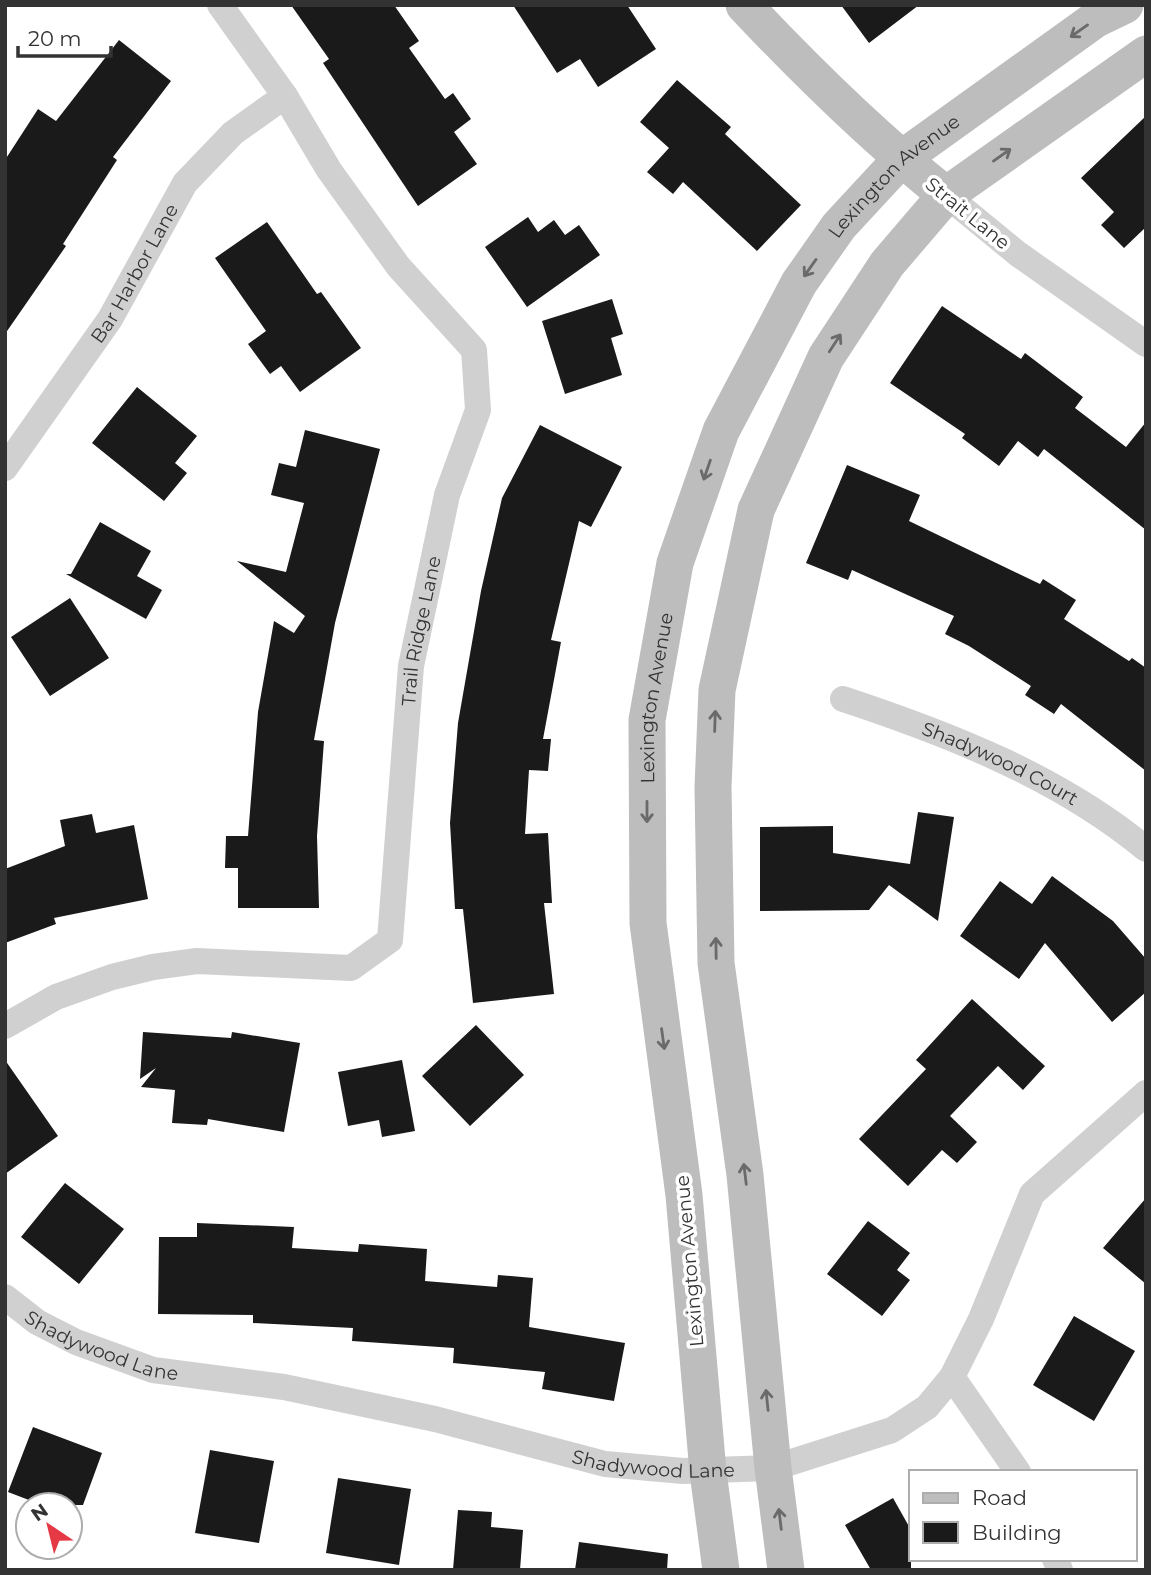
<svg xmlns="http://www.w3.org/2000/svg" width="1151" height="1575" viewBox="0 0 1151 1575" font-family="Montserrat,sans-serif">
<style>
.building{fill:#1a1a1a}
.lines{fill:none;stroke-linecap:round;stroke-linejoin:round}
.street{stroke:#d0d0d0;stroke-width:26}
.secondary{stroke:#bdbdbd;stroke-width:37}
.oneway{stroke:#6a6a6a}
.labels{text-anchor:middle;stroke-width:7;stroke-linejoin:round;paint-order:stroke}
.street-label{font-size:19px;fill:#333;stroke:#fff}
</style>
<rect width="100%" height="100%" fill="#fff"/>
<!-- building -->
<path class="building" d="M291,5H394L419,41L409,48L445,99L453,93L471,119L454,132L477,164L418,206L323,63L329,59Z
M513,5H627L656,49L598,87L580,59L557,73Z
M841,5H919L869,43Z
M119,40L171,81L113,157L117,160L63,244L66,246L5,334V160L38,109L56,121Z
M677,80L731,127L725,134L801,205L757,251L683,182L673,194L647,172L669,148L640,122Z
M1146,116V227L1124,248L1101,225L1114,212L1081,178Z
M528,217L538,232L554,220L565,235L579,225L600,255L527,307L485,247Z
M267,222L317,294L321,292L361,348L300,392L281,366L270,374L248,344L266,331L215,258Z
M612,299L623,334L611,338L622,375L565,394L542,321Z
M942,306L1021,359L1025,353L1083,397L1075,408L1126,447L1146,422V530L1044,449L1038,457L1018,441L999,466L962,438L965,434L890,383Z
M137,387L197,436L175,463L187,473L164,501L92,443Z
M540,425L622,467L591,527L579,521L551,640L561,642L543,739H551L548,771L529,770L525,834L548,833L552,903H544L554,994L473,1003L463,909H455L450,823L458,723L481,591L502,498Z
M305,430L380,449L335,623L314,740L324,741L317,836L319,908H238V868H225L226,836H248L258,712L274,621L294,633L305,616L237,561L286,572L304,503L271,495L279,463L296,467Z
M847,465L920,495L909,521L1040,584L1043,579L1076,600L1064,619L1129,661L1132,658L1146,668V771L1061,704L1054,714L1025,695L1031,686L969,646L945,634L954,616L852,570L848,580L806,563Z
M100,522L151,551L137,576L162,590L146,619L66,574H71Z
M70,598L109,658L50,696L11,637Z
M918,812L954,817L938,921L889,885L869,910L760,911V827L833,826V853L910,864Z
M92,814L96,833L134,825L148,899L54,918L56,924L5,943V869L65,846L60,820Z
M1052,876L1113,921L1146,959V992L1112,1022L1045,943L1019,979L960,936L1000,881L1032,904Z
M972,999L1045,1066L1023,1090L998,1066L950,1116L977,1142L957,1163L942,1150L908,1186L859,1139L926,1069L916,1060Z
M476,1025L524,1075L470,1126L422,1076Z
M143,1032L231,1038L232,1032L300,1043L284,1132L208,1119L207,1125L172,1123L175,1090L141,1087L156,1068L140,1079Z
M5,1060L58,1136L5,1174Z
M402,1060L415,1131L382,1137L379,1120L348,1126L338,1072Z
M65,1183L124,1229L79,1284L21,1237Z
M1146,1198V1284L1103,1248Z
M868,1221L910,1253L897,1270L910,1280L882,1316L827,1274Z
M197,1223L294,1227L292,1248L358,1252L359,1244L427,1249L425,1281L497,1287L498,1275L533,1278L529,1327L625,1343L614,1401L542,1389L545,1372L453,1363L454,1348L352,1341L353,1328L253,1323V1315L158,1314L159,1237H197Z
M1074,1316L1135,1351L1094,1421L1033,1385Z
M33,1427L102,1453L83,1505H42L8,1492Z
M210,1450L274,1461L259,1543L195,1533Z
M338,1478L411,1489L399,1565L326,1553Z
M893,1498L911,1530V1570H871L845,1525Z
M458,1510L492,1512L491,1527L523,1530L520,1570H453Z
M579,1542L668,1554L667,1570H575Z"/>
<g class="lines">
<!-- street -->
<g class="street">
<path d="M946,195L1018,254L1146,344"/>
<path id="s1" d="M5,468L110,319L185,183L233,133L285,96"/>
<path id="s2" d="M843,699C949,734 1059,777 1146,849"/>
<path id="s3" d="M5,1026L56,997L112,977L153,967L197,961L351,968L390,940L411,666L447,495L478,410L474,350L398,266L329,170L285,96L220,5"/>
<path id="s4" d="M5,1297L37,1322L76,1342L153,1370L284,1387L435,1419L605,1464L683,1471L773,1468L892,1430L927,1407L952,1377L981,1319L1032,1194L1146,1093"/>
<path d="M952,1377L1018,1472"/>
<path d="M1055,1559L1060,1570"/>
</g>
<!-- secondary -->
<g class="secondary">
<path d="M744,5C808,73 873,137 946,195"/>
<path id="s5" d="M721,1570L708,1472L684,1195L648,923L647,720L675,563L721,431L799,283L839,226L901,159L1096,19L1125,5"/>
<path d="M786,1570L773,1468L745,1175L716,963L713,787L717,690L756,510L826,357L887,264L946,195L1146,54"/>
</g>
</g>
<!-- one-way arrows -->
<defs><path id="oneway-shaft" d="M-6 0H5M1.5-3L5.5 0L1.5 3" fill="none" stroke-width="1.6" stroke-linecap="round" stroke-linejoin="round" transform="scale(1.75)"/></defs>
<g class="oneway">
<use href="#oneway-shaft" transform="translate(1079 31) rotate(145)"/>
<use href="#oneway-shaft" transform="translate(1002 155) rotate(-35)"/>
<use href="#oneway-shaft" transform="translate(810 268) rotate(125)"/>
<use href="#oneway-shaft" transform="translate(835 343) rotate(-57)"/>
<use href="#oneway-shaft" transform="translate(707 470) rotate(109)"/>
<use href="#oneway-shaft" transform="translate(715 721) rotate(-88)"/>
<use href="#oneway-shaft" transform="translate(647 812) rotate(90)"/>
<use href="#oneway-shaft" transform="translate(716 948) rotate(-91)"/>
<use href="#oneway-shaft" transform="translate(663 1039) rotate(82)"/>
<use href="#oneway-shaft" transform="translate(745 1174) rotate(-97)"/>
<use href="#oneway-shaft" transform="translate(767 1400) rotate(-96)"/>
<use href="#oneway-shaft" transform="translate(780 1519) rotate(-97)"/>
</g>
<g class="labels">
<!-- street labels -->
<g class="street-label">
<text dy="7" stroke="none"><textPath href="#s5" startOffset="1465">Lexington Avenue</textPath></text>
<text transform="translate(968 213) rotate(39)" y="7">Strait Lane</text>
<text dy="7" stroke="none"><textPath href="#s1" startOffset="234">Bar Harbor Lane</textPath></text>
<text dy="7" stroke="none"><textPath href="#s3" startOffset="718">Trail Ridge Lane</textPath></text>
<text dy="7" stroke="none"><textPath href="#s5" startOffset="877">Lexington Avenue</textPath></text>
<text dy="7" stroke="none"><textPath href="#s2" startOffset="170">Shadywood Court</textPath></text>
<text transform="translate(689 1261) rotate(-95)" y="7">Lexington Avenue</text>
<text dy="7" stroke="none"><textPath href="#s4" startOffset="110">Shadywood Lane</textPath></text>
<text dy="7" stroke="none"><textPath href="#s4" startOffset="677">Shadywood Lane</textPath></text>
</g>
</g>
<!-- border -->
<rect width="1151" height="1575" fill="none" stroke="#333333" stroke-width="14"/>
<!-- legend -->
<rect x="909" y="1470" width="228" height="91" fill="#ffffff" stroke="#adadad" stroke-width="2"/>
<rect x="923" y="1493" width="35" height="10" fill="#bdbdbd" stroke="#adadad" stroke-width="2"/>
<text x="972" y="1505" font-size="21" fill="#333333">Road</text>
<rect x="923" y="1522" width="35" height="21" fill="#1a1a1a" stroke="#adadad" stroke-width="2"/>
<text x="972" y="1540" font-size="21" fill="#333333">Building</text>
<!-- north arrow -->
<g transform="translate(49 1526) rotate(325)"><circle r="33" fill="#ffffff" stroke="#adadad" stroke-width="2"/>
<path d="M0-5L12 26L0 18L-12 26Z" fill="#e63946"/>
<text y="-10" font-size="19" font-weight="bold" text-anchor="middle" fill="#333333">N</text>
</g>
<!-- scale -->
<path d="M18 46v10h93v-10" fill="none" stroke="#333333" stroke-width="3.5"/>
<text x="28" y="46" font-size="21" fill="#333333" stroke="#ffffff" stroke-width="5" paint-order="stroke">20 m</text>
</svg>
